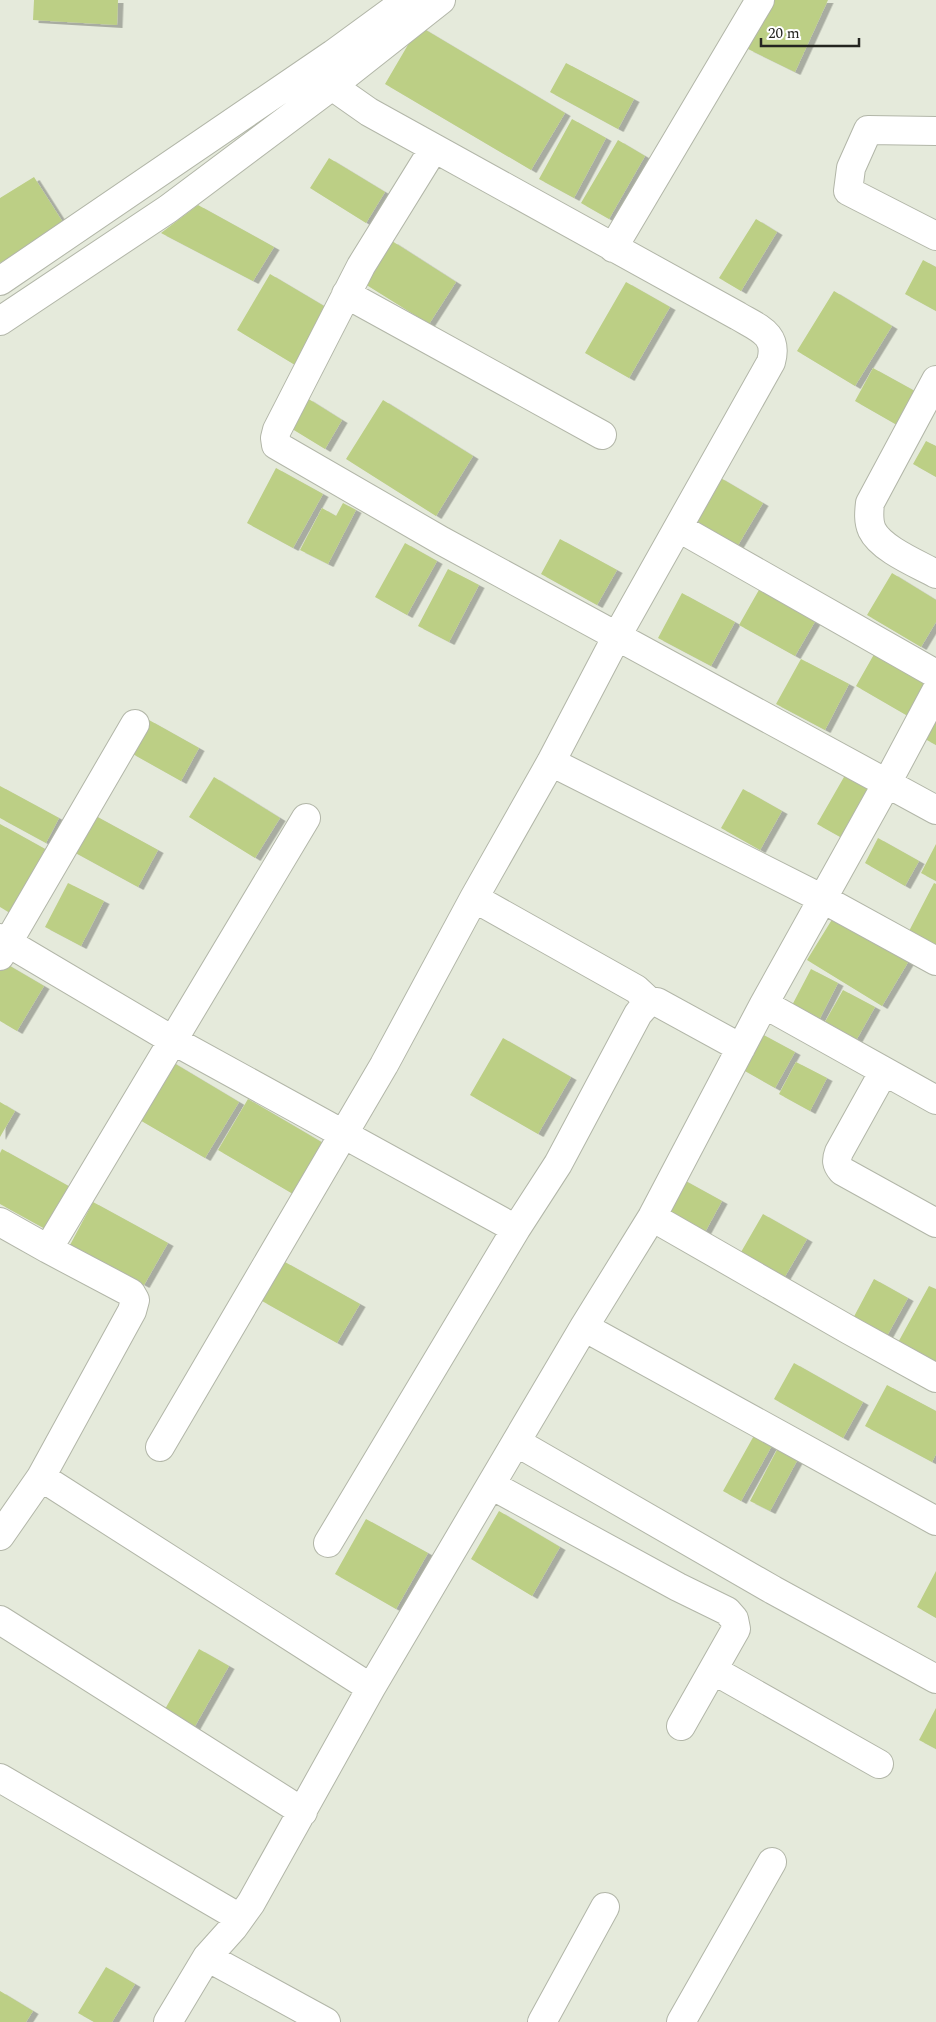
<svg xmlns="http://www.w3.org/2000/svg" width="936" height="2022" viewBox="0 0 936 2022" font-family="Spectral,serif">
<style>
.building{fill:#bccf85;filter:url(#shadow)}
.lines{fill:none;stroke-linecap:round;stroke-linejoin:round}
.minor-casing{stroke:#b2b6a8;stroke-width:30}
.tertiary-casing{stroke:#b2b6a8;stroke-width:30}
.minor{stroke:#fff;stroke-width:28}
.tertiary{stroke:#fff;stroke-width:28}
</style>
<defs>
<filter id="shadow"><feDropShadow dx="5.5" dy="3" stdDeviation="0" flood-color="#0004"/></filter>
</defs>
<rect width="100%" height="100%" fill="#e5eadb"/>
<!-- building -->
<path class="building" d="M34,0H118L117,25L33,20Z
M771,0H828L795,72L748,49Z
M419,26L565,113L531,170L385,84Z
M566,63L634,99L618,129L550,92Z
M572,119L606,138L574,198L539,179Z
M618,140L645,156L609,219L581,203Z
M329,158L385,192L366,223L310,188Z
M34,177L64,224L0,263V198Z
M198,205L274,247L253,281L161,233Z
M756,219L777,232L741,291L719,278Z
M392,241L456,282L429,324L365,284Z
M923,260L936,267V311L905,294Z
M270,274L329,309L295,365L237,330Z
M626,282L670,307L629,378L585,353Z
M834,291L892,326L855,386L797,351Z
M873,368L922,395L904,429L855,401Z
M307,398L342,420L325,449L289,427Z
M383,400L473,456L436,516L346,459Z
M926,441L936,446V477L913,464Z
M276,468L323,494L293,548L247,523Z
M719,477L763,503L734,552L690,526Z
M343,503L356,510L328,564L300,550L322,508L336,516Z
M560,539L617,570L597,605L541,574Z
M405,543L437,561L407,615L375,597Z
M448,569L479,585L449,642L418,626Z
M892,573L936,600V622L921,647L867,615Z
M764,581L820,613L795,656L739,625Z
M682,593L735,622L711,666L658,638Z
M877,649L934,682L913,719L856,686Z
M801,659L849,684L825,730L776,704Z
M936,718V745L925,739Z
M149,720L199,748L181,781L131,753Z
M848,770L872,784L842,838L817,824Z
M214,777L280,818L255,858L189,817Z
M0,786L59,818L46,843L0,818Z
M743,789L782,811L760,850L721,828Z
M92,814L158,850L138,887L72,851Z
M0,824L45,849L10,913L0,907Z
M878,838L919,861L905,886L865,863Z
M936,844V881L921,873Z
M68,883L104,901L81,946L45,927Z
M934,883L936,884V947L908,933Z
M836,913L910,959L882,1006L807,960Z
M3,962L44,986L17,1031L0,1021V967Z
M811,969L838,983L816,1026L789,1011Z
M843,990L875,1007L853,1046L821,1029Z
M758,1032L795,1052L775,1088L738,1067Z
M503,1038L571,1077L538,1134L470,1095Z
M167,1059L239,1102L205,1158L133,1116Z
M796,1062L827,1078L810,1111L779,1094Z
M248,1099L323,1143L293,1194L218,1150Z
M0,1102L15,1111L0,1137Z
M2,1149L72,1188L49,1231L0,1204V1153Z
M682,1179L722,1201L704,1234L664,1211Z
M93,1202L168,1243L144,1285L70,1245Z
M763,1214L807,1239L780,1285L737,1259Z
M285,1262L360,1304L337,1343L262,1301Z
M874,1279L908,1298L883,1343L850,1324Z
M929,1286L936,1289V1370L895,1348Z
M794,1363L863,1402L843,1438L774,1399Z
M887,1385L936,1411V1454L932,1462L865,1426Z
M756,1432L774,1442L741,1501L723,1491Z
M779,1446L799,1457L770,1511L750,1501Z
M499,1511L560,1547L532,1596L471,1559Z
M366,1519L428,1553L396,1609L335,1574Z
M936,1571V1618L917,1607Z
M199,1649L229,1666L190,1735L160,1718Z
M936,1708V1749L919,1740Z
M106,1967L135,1984L112,2022H94L78,2013Z
M0,1991L33,2011L26,2022H0Z"/>
<g class="lines">
<!-- minor casing -->
<g class="minor-casing">
<path id="minor" d="M936,131L868,130L851,168L848,191L936,236
M434,148L361,266L277,430L275,438L276,445L442,541L936,810
M613,248L760,0
M346,294L602,435
M936,380L870,503C869,512 868,521 872,530C881,549 918,564 936,574
M679,528L936,674
M551,762L823,899L936,961
M474,898L636,989L650,1002
M0,938L174,1041L516,1229
M0,956L135,724
M764,1004L936,1100
M884,1071L839,1152C836,1160 836,1164 842,1171L936,1223
M652,1217L849,1330L936,1378
M0,1222L48,1249L131,1293L135,1300L132,1311L41,1477L0,1536
M48,1249L306,818
M584,1327L936,1521
M516,1442L773,1590L936,1679
M160,1447L384,1065L474,898L551,762L617,636L771,362C779,334 758,328 738,316L369,112L332,86
M41,1477L371,1688
M491,1485L678,1587L727,1611L734,1619L736,1629L681,1726
M328,1543L516,1229L558,1164L638,1014C644,1007 647,1002 657,1002L741,1048
M0,1620L303,1812
M713,1670L879,1764
M0,1778L240,1918
M207,1957L326,2022
M168,2022L207,1957L233,1928L251,1903L371,1688L516,1442L584,1327L652,1217L764,1004L887,783L936,691
M542,2022L605,1907
M681,2022L772,1862"/>
</g>
<!-- tertiary casing -->
<g class="tertiary-casing">
<path id="tertiary" d="M0,281L333,54L407,0
M0,321L168,209L332,86L441,0"/>
</g>
<!-- minor -->
<use href="#minor" class="minor"/>
<!-- tertiary -->
<use href="#tertiary" class="tertiary"/>
</g>
<!-- scale -->
<path d="M761 38v8h98v-8" fill="none" stroke="#242520" stroke-width="2.5"/>
<text x="768" y="38" font-size="15" fill="#242520" stroke="#ffffff" stroke-width="4" paint-order="stroke">20 m</text>
</svg>
